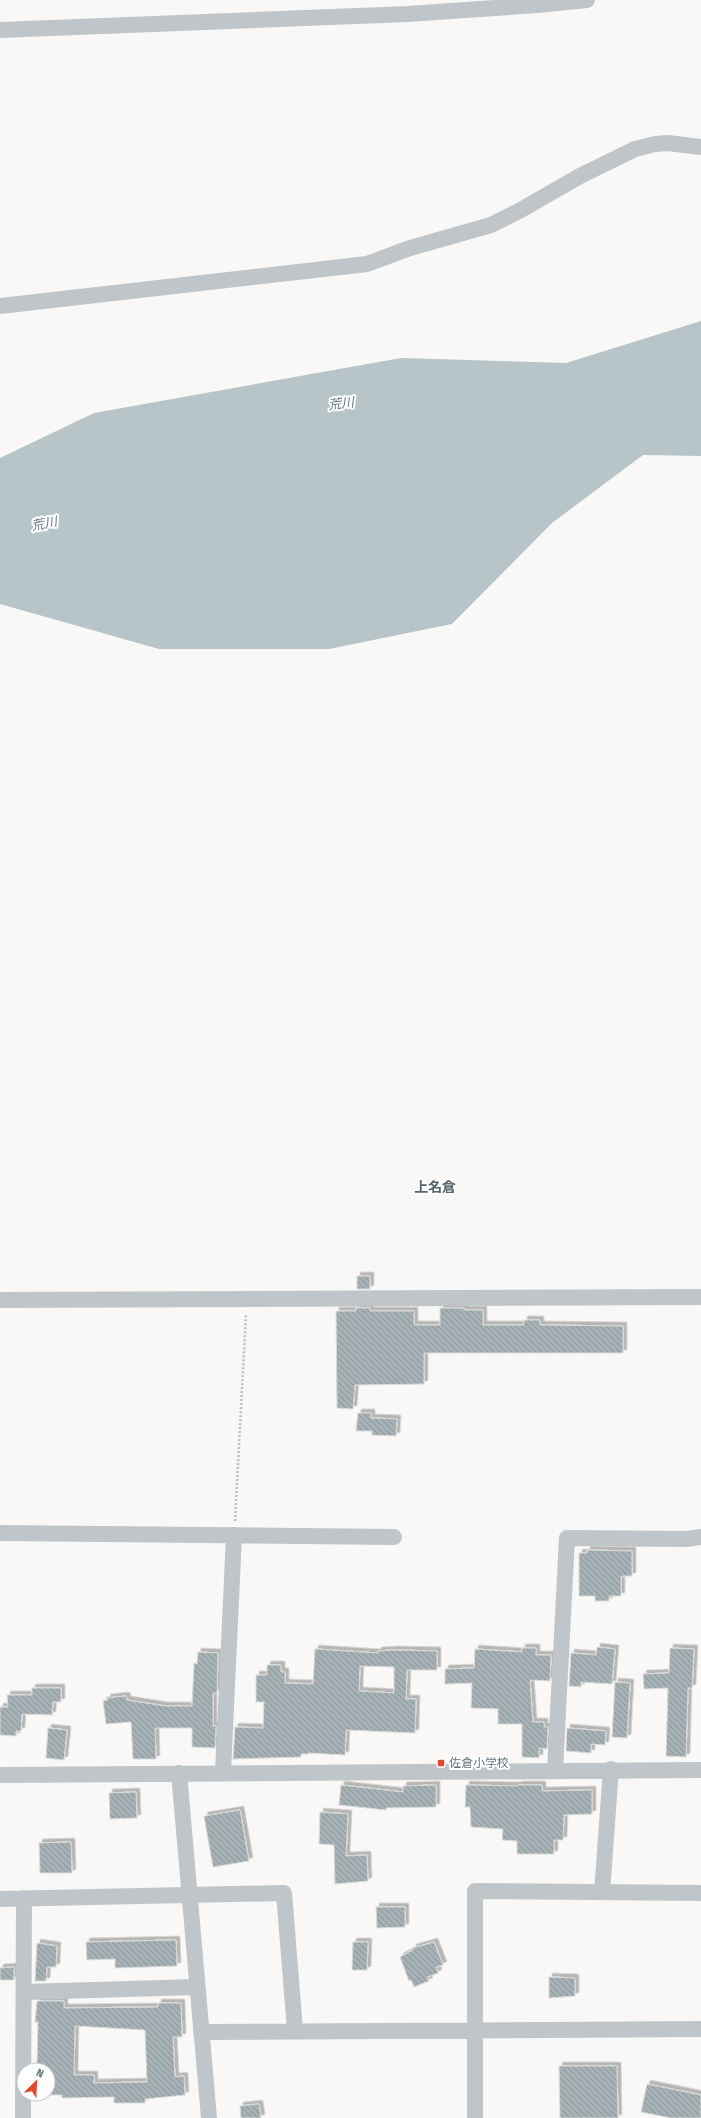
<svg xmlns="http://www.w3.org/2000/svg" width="701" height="2118" viewBox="0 0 701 2118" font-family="'Fira Sans Condensed','Noto Sans JP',sans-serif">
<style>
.water{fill:#b7c5c8}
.building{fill:url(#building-back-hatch);stroke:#dadad8;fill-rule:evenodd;filter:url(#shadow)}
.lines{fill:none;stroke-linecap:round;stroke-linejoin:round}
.path{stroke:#babec0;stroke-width:2.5;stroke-dasharray:2 2;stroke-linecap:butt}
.minor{stroke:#bfc5c8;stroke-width:16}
.poi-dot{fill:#e0492e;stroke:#fff;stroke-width:1.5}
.labels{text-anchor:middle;stroke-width:4;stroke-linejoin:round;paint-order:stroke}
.poi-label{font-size:12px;fill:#647781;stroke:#fff;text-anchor:start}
.water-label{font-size:13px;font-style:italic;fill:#5f767b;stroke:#fff}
.quarter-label{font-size:14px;font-weight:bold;fill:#56646c;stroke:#fff}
</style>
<defs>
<pattern id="building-back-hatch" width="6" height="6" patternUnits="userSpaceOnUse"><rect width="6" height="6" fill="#a6b1b5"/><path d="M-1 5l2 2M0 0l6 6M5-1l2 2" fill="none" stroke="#8b9599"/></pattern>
<filter id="shadow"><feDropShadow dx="3.5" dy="-3.5" stdDeviation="0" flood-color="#0004"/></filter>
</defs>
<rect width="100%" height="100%" fill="#f9f8f6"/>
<!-- water -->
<path class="water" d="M701,321V456L643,455L552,523L452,624L329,649H159L0,604V458L94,413L401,358L566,363Z"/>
<!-- building -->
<path class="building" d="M357,1276H370V1289H357Z
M356,1308H370V1311H414V1325H440V1308H464V1310H483V1325H524V1320H540V1325L623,1326V1353H424V1384L355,1385L353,1409L337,1408L336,1311H356Z
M358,1413H371V1418L397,1419L396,1436L372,1435V1431H356Z
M587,1550L632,1551V1576H621V1596H609V1601H595V1596H579V1553H587Z
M597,1647L615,1649L612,1684L581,1682V1687L569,1686L571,1653L596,1655Z
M522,1648H536V1655H551L550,1681L530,1680L533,1722H544V1727H548L547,1749L539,1748V1758L522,1757V1724H498V1709L471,1708L472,1683L445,1684V1669L474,1668L475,1649L522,1652Z
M670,1648L694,1649L692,1688H688L686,1757L666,1756L668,1688L644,1689L643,1674L669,1673Z
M315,1649L378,1653V1651L394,1650L437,1651V1670H407L406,1699H416L415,1733L346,1730L345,1755L308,1753V1754H301V1757L233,1759L235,1727L263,1728L264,1702H256V1675H267V1665H281V1672H285V1683L313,1684ZM360,1666L394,1667V1693L359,1691Z
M198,1652L218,1653L217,1693H213V1726H216L215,1748L192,1747V1728H155L156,1759H133L131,1722L106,1724L103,1701L108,1700L107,1698L126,1696L127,1700L165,1706H192L194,1663L197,1664Z
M615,1682L630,1683L627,1738L612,1737Z
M32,1688H61V1702H53L52,1715L22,1714L21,1731H16V1736L0,1735V1707H8L7,1695H32Z
M48,1728L67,1730L64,1760L46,1758Z
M567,1728L606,1731L605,1745L591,1744V1753L566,1751Z
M341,1785L403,1792V1786L436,1785V1807L386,1808V1810L339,1805Z
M466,1785L518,1786V1785H542V1791L592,1790V1814L564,1815L563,1840H554V1854H517V1841L502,1840L503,1829L471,1827L470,1807H465Z
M136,1792L137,1818L110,1819L109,1793Z
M240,1810L249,1861L213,1867L204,1816Z
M320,1812L348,1814L346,1856L367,1855L368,1881L335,1884L334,1845L319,1844Z
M71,1842L72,1873H40L39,1843Z
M376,1907H405V1927L377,1928Z
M176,1940L177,1966L115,1968V1959L87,1960L86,1942Z
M353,1942H368L367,1970H352Z
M434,1942L443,1965L436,1967L438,1973L427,1977L429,1981L414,1987L411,1980L409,1981L400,1957L413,1950V1948Z
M37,1943L57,1946L56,1967H47L46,1981H35Z
M14,1967V1980H0V1968Z
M549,1977L575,1978V1996L549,1998Z
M37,2001H64V2008L158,2007V2003H181L182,2037H173L175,2077L184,2076L185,2095L145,2099V2103H114V2097L62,2098V2095H46L48,2094V2070H45V2065L37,2064L38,2022H35ZM75,2026L145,2030L147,2082L94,2083V2075H74Z
M559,2066H617L618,2118H560Z
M647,2084L701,2095V2118H671L641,2112Z
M259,2104L261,2118H241L240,2106Z"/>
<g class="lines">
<!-- path -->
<path class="path" d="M235,1521L246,1314"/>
<!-- minor -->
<path class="minor" d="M0,30L408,14L538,5L587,0
M0,306L367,264L410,248L491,225L519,211L580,176L635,149L655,144L668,143L701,147
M0,1300L701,1297
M0,1533L394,1537
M555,1770L567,1538L686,1539L701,1537
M223,1772L234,1535
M179,1773L209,2118
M0,1775L701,1770
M602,1892L611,1769
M0,1899L284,1893L295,2030
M24,1992L197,1987
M201,2032L701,2029
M23,2118L24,1898
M475,2118V1891L701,1893"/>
</g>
<!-- markers -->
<rect class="poi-dot" x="437" y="1759" width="8" height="8" rx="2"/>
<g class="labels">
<!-- poi labels -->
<g class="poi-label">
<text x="449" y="1767">佐倉小学校</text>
</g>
<!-- water labels -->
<g class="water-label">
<text transform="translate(341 403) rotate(-7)" y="5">荒川</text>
<text transform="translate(44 523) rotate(-11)" y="5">荒川</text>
</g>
<!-- quarter labels -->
<g class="quarter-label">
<text x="435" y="1192">上名倉</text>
</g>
</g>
<!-- north arrow -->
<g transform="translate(36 2082) rotate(24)"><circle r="19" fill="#ffffff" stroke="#c1c9cd"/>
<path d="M0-3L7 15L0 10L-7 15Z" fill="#e0492e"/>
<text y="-6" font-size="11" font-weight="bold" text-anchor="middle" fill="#647781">N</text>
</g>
</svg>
